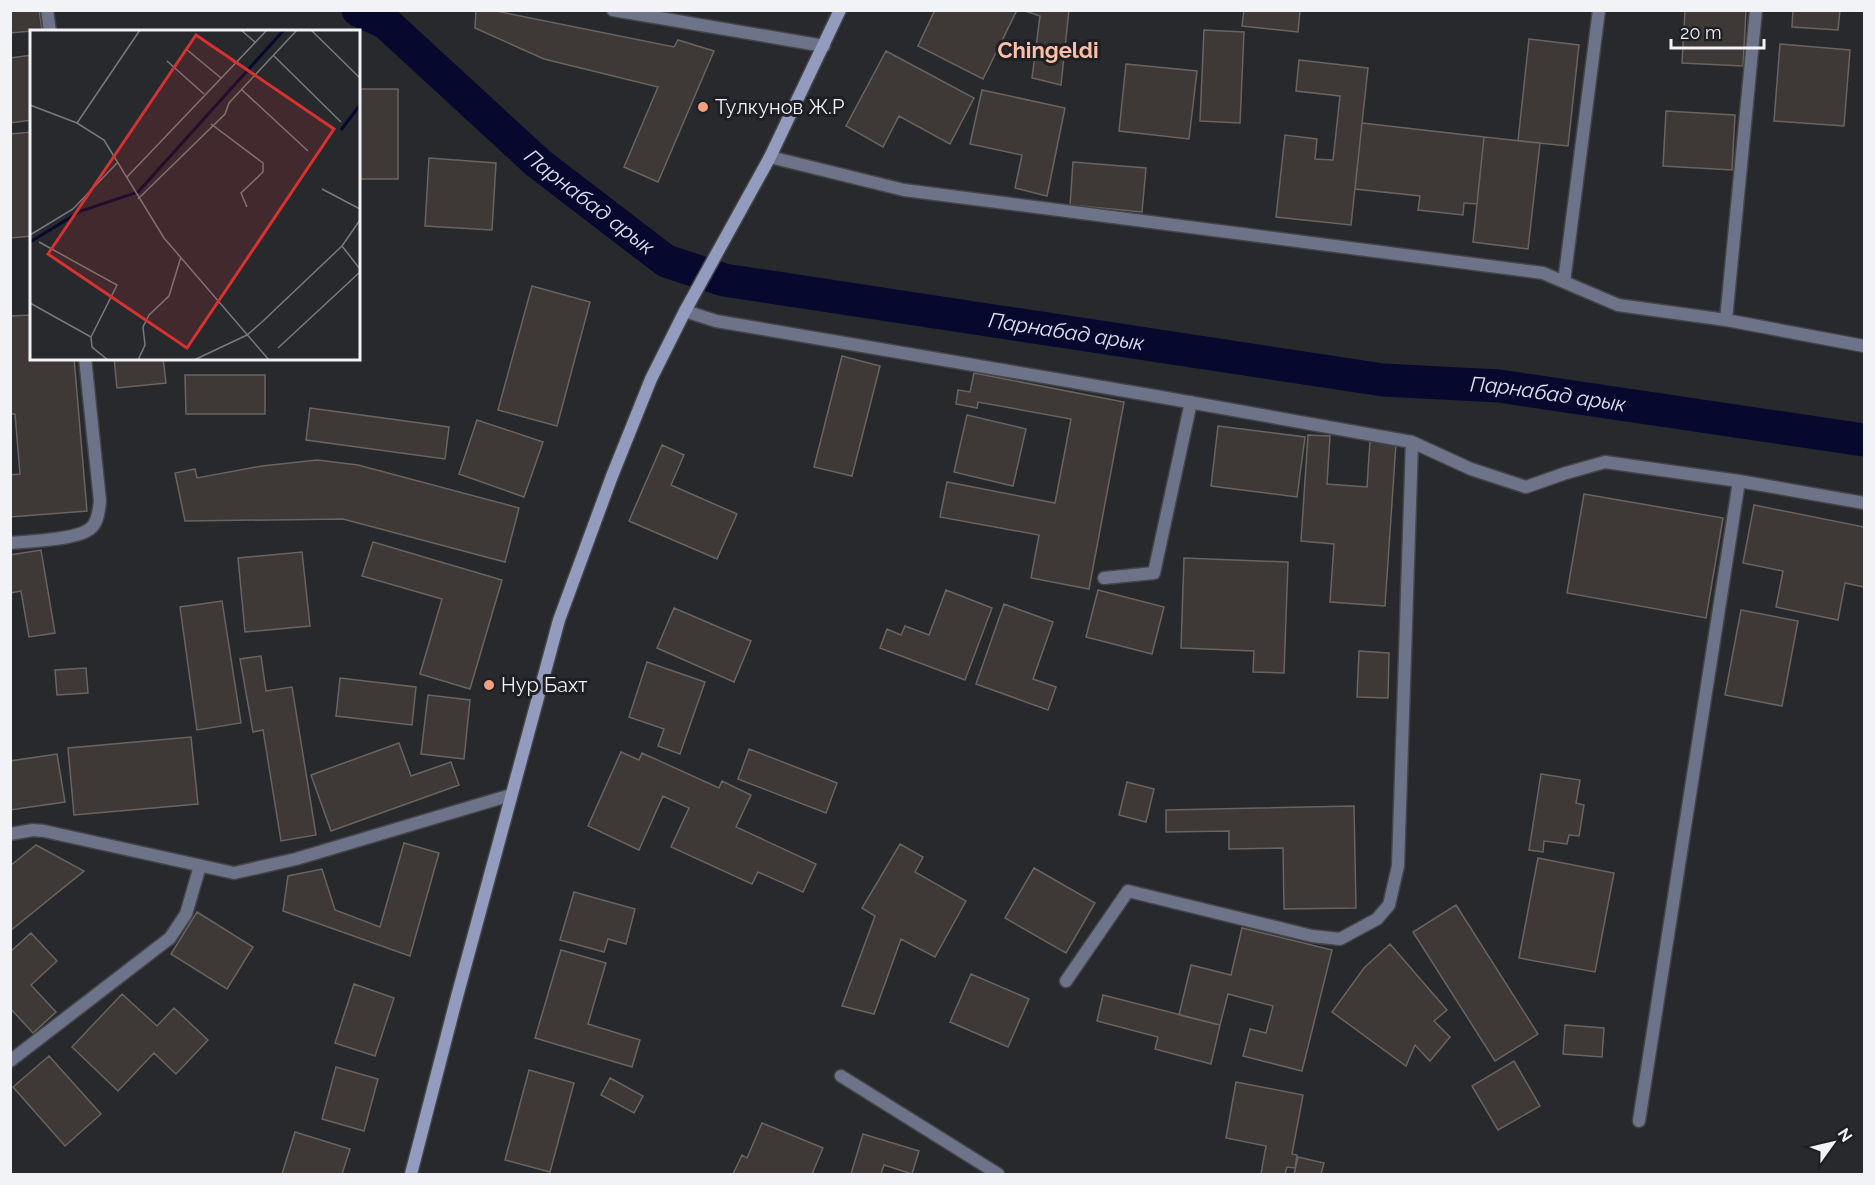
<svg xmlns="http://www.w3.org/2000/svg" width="1875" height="1185" viewBox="0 0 1875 1185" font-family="Raleway,sans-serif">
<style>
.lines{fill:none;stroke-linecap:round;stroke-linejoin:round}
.canal{stroke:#07082e;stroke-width:33}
.building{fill:#3e3836;stroke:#6a6461;stroke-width:1.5}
.service-casing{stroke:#434549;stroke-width:15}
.minor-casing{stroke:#434549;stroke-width:15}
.secondary-casing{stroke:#434549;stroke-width:15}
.service{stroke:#6d7388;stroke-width:12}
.minor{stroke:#6d7388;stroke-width:12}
.secondary{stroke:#939cbe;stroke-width:12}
.poi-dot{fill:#f2a080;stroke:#1e1f24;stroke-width:2}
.labels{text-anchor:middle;stroke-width:6;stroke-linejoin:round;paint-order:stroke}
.poi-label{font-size:20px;fill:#f2f3f7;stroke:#1e1f24;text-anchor:start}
.water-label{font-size:21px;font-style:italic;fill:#dfe3f2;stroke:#1e1f24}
.quarter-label{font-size:22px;font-weight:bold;fill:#febfa7;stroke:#1e1f24}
.inset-river{fill:none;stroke:#07082e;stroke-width:3}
.inset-road{fill:none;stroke:#787a7e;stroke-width:1.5}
.view{fill:#d73232;fill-opacity:0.15;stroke:#d73232;stroke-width:3}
.inset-edge{fill:none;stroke:#f2f3f7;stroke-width:3}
</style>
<rect width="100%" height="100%" fill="#27292d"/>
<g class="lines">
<!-- canal -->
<path class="canal" id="s1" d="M358,10L386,23L538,163L666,261L724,280L1383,380L1499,386L1864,440"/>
</g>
<!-- building -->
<path class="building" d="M10,10H39L42,30L10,33Z
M476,10H491L674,47L678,40L714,51L658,182L624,167L658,87L544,59L475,28Z
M935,10H1017L983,79L918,46Z
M1022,10H1069L1061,85L1032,78L1040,16Z
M1244,10H1300L1298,32L1242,26Z
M1685,10H1746L1743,66L1682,63Z
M1793,10H1840L1838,30L1792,27Z
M1204,30L1244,32L1240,123L1200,121Z
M1529,39L1579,45L1568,146L1518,141Z
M1780,44L1850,50L1844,126L1774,121Z
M886,51L974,98L950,144L899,116L883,147L846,126Z
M32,55V120L10,123V58Z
M1299,60L1368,68L1351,225L1276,217L1285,135L1317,139L1315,159L1333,160L1340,96L1296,91Z
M1126,64L1197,71L1189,139L1119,131Z
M358,89H398V179H358Z
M982,90L1065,108L1047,196L1015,188L1022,155L970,144Z
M1666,111L1735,115L1732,170L1663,166Z
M1362,123L1484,137L1477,204L1464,203L1463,215L1418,210L1420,196L1355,189Z
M32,132V236L10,238V134Z
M1484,137L1540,143L1528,249L1473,242Z
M429,158L496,163L492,230L425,226Z
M1073,162L1146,168L1142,212L1070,205Z
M532,286L590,302L557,426L498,410Z
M32,315V358H74L87,511L10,517V475L20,474L15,414H10V316Z
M842,356L880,366L852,476L814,467Z
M114,358H163L166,383L117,388Z
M974,373L1124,402L1089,589L1031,578L1039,535L940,517L947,482L1055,503L1071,419L978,402L977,408L956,404L958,390L970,392Z
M185,375H265V414H186Z
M310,408L449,427L445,459L306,440Z
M967,415L1026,429L1013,486L954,472Z
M477,420L543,442L524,497L459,474Z
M1218,426L1305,437L1297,497L1211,486Z
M1308,435L1330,436L1327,484L1367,487L1370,441L1396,443L1385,606L1330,602L1334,544L1301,541Z
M662,445L684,455L671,485L737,514L717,559L629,521Z
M317,460L358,465L519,508L505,562L343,519L185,521L175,473L195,469L197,478L262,466Z
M1584,494L1723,518L1706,618L1567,593Z
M1754,505L1864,527V587L1845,583L1838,620L1776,607L1783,571L1743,563Z
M373,542L502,580L470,689L420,674L442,599L362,576Z
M41,550L55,633L29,637L21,591L10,593V555Z
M302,552L310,626L245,632L238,558Z
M1184,558L1288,562L1284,673L1253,672L1254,651L1181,648Z
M946,590L992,608L965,680L880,648L887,629L901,635L905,626L929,635Z
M1098,590L1164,607L1152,654L1086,637Z
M222,601L241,723L197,730L180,607Z
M1004,604L1053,622L1033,679L1056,687L1048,710L976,684Z
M674,608L751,641L734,682L657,648Z
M1741,610L1798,621L1782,706L1725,695Z
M1359,651L1389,653L1388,698L1357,697Z
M261,656L266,691L292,687L316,835L281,841L263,730L253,732L240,659Z
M647,662L705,682L680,754L658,746L664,729L629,717Z
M86,668L88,693L57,695L55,670Z
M340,678L416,687L412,725L336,716Z
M428,695L470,700L464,759L421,754Z
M191,737L198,804L74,815L68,748Z
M399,743L411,776L451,762L459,785L331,831L311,775Z
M749,749L837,783L826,813L738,779Z
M621,752L639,760L642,753L719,788L722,781L751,795L736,827L816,864L803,892L758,872L752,884L671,847L689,808L663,796L639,850L588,826Z
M57,754L65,802L10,810V761Z
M1541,774L1580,780L1576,803L1584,805L1579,836L1569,835L1567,844L1544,841L1543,852L1529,850Z
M1127,782L1154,789L1146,822L1119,815Z
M1354,806L1356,908L1284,909L1283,848L1229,849V831L1166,832V810Z
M404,843L439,853L410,956L283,911L288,876L322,869L335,910L380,927Z
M900,844L923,857L915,872L966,901L935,957L901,939L874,1014L842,1006L875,916L862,908Z
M36,845L84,871L10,931V866Z
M1538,858L1614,873L1595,972L1519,958Z
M1034,868L1095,903L1066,953L1005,918Z
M574,892L635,909L626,944L608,939L604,952L560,940Z
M1456,905L1538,1034L1495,1061L1413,932Z
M197,912L253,947L227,989L171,954Z
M1242,928L1332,950L1302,1071L1243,1056L1250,1029L1266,1033L1273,1006L1228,994L1220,1025L1179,1015L1191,965L1231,975Z
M31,933L57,961L31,985L56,1012L33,1033L10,1008V952Z
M1390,944L1447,1010L1434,1021L1450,1037L1430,1061L1415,1045L1406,1066L1332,1012L1364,968Z
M561,950L606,963L588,1024L640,1040L632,1067L535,1038Z
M971,974L1029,999L1008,1047L950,1022Z
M354,984L394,998L375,1056L335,1043Z
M122,994L157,1026L174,1008L208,1040L176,1074L154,1053L118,1091L72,1047Z
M1103,995L1220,1025L1211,1064L1155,1049L1158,1037L1097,1021Z
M1565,1025L1604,1028L1602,1057L1563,1054Z
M49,1056L101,1114L65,1146L13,1087Z
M1514,1061L1540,1106L1498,1130L1472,1086Z
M336,1067L378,1079L364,1131L322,1119Z
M529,1070L574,1083L550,1172L505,1160Z
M610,1078L643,1096L634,1113L601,1095Z
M1236,1082L1303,1095L1292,1154L1297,1155L1295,1168L1287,1167L1285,1174H1261L1266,1146L1226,1138Z
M762,1123L823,1148L812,1174H733L742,1155L747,1158Z
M295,1132L350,1149L342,1174H282Z
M863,1134L919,1151L912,1174L884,1165L881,1174H851Z
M1298,1157L1324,1163L1321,1174H1294Z"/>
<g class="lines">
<!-- service casing -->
<g class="service-casing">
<path id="service" d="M1104,578L1154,573L1191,402
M10,1061L170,938L186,914L200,866
M841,1076L998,1174"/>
</g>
<!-- minor casing -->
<g class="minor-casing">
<path id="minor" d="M47,10L50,32
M613,10L824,46
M770,157L904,190L1543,273L1618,305L1726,320L1864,346
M1564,282L1599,10
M685,311L716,321L1155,396L1412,442L1471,469L1526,487L1566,473L1605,462L1739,481L1864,503
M1726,320L1756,10
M10,543C30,541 78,540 91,528C98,522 99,510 100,501L85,358
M10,834L33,830L44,831L234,873L296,859L511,795
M1066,981L1128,891L1312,936L1340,939L1377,919L1389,905L1398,866L1412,442
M1639,1121L1739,481"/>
</g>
<!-- secondary casing -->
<g class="secondary-casing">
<path id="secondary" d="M411,1174L455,1004L559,620L612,476L651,379L685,311L770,157L840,10"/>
</g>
<!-- service -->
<use href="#service" class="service"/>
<!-- minor -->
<use href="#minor" class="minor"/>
<!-- secondary -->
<use href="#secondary" class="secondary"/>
</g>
<!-- markers -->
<g class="poi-dot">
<circle cx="703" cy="107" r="6"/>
<circle cx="489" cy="685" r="6"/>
</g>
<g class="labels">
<!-- poi labels -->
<g class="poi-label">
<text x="715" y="114">Тулкунов Ж.Р</text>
<text x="501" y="692">Нур Бахт</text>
</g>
<!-- water labels -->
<g class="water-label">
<text dy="7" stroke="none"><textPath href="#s1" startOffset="302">Парнабад арык</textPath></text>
<text dy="7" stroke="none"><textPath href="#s1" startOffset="806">Парнабад арык</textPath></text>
<text dy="7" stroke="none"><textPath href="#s1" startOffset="1292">Парнабад арык</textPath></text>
</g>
<!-- quarter labels -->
<g class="quarter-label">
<text x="1048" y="58">Chingeldi</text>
</g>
</g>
<!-- overview -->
<g transform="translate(30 30)">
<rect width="330" height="330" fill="#27292d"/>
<path class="inset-river" d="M311,100L330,75M0,212L51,181L108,162L254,0"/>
<path class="inset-road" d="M211,0L226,13M281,0L330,48M156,19L191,48M244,26L311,92M137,31L174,64M211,59L278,121M0,75L47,93L74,110L134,208L239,330M47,93L110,0M181,94L233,133V142L211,163L217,177M97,147L237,0M292,159L330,179M108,169L195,84L199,73L267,0M0,205L43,179L88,132M9,212L87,255L61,307M312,216L330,239M0,273L61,307L62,317L78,330M248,318L330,242M108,330L115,315L113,297L119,285L139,266L151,227M164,330L217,305L232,292L312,216L330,190"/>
<path class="view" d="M166,5L304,99L157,318L18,224Z"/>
<rect width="330" height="330" class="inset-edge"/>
</g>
<!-- border -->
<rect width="1875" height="1185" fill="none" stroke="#f2f3f7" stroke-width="24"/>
<!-- north arrow -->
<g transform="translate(1833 1143) rotate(56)" stroke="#1e1f24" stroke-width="4.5" paint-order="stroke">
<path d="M0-4.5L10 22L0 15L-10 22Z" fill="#f2f3f7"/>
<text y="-9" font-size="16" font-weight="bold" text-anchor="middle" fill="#f2f3f7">N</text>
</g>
<!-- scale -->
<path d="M1671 39v9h93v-9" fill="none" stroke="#f2f3f7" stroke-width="3"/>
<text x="1680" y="39" font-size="18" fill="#f2f3f7" stroke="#1e1f24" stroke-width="4.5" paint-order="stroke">20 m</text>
</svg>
